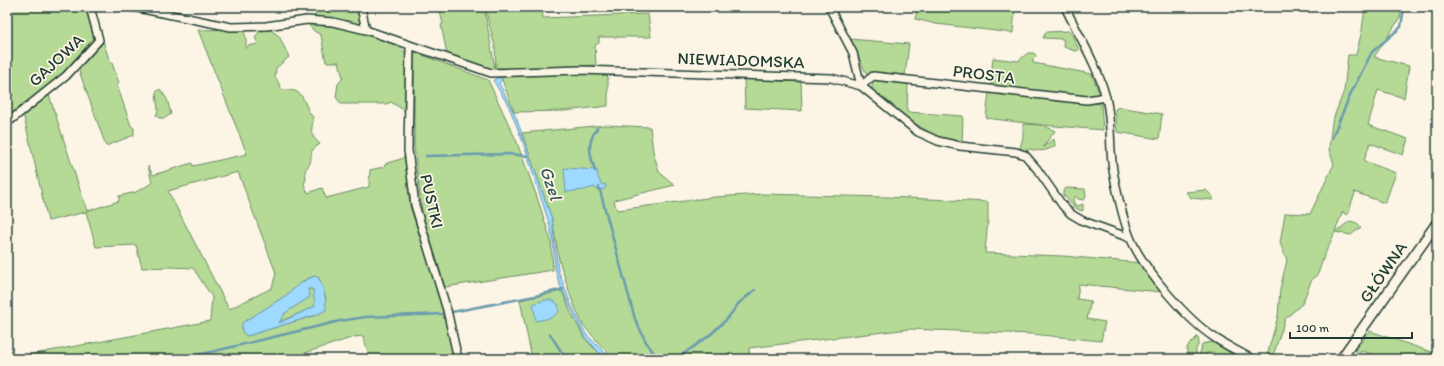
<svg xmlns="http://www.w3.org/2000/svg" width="1444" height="366" viewBox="0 0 1444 366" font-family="Itim,sans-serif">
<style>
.green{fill:#b5da95;stroke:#6a8c64;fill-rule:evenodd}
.water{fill:#9edaff;stroke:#6b9bae;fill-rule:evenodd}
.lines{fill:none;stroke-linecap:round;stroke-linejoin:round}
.stream{stroke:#6b9bae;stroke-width:2.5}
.minor-casing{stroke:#1f3d34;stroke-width:10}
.tertiary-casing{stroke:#1f3d34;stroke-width:12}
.minor{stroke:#fcf5e5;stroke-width:7}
.tertiary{stroke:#fcf5e5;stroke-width:9}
.labels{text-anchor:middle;stroke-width:3.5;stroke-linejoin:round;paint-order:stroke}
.street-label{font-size:17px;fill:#1f3d34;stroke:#fcf5e5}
.water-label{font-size:18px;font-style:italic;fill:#385c5d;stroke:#fcf5e5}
</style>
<rect width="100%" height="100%" fill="#fcf5e5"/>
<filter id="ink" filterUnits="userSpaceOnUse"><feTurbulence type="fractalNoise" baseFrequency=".025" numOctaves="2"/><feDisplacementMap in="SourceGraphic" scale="8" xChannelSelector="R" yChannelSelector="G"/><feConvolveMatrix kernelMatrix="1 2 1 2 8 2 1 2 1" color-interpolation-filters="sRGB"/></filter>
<g filter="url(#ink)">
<!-- green -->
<path class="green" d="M7,7H85L94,39L90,48L67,71L30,105L7,118Z
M316,7H357L360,24L315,17Z
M439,7H484L495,68L488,69L447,54L441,25L443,24Z
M485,7H542L543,18L648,14L651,37H599V43L595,45L596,65L506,70L505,68H496L495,47Z
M918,7H1015L1013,33L936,24L915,19Z
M1365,7H1402L1400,18L1374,57L1409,66L1404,98L1378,90L1368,125L1408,139L1403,155L1370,143L1364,161L1396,173L1385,203L1354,192L1355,194L1352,201L1349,213L1347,215L1345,214L1343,211L1335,231L1341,229L1342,227L1350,221L1357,223L1361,227L1351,235L1335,232L1324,256L1318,274L1312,279L1302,304L1285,319L1272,359H1266L1278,316L1280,289L1287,260L1280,243L1285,213L1310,214L1334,164L1329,149L1332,122L1344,91L1348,55H1356L1362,30Z
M319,24C332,26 401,41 405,53C410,71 406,93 405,111L391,102L386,104H341L336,97L338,84L343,78L339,62H326L321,35L314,31L309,25Z
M243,29L246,37V49L248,46L258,44L255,37L260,31L271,30L279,36L289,57L276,68L275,76L282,90C286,90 291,90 295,91C306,95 305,110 313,117C313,131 307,132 320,144C308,152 313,152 310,163C309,166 306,168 305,171L306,179L304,184L308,193L322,188L326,198L369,187L370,170L383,167L387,163L401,159L406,155L410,206L438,292L455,359H370L363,336L354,337L302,354L304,359H7L210,321L212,297L193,268L170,267L142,268L136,245L96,247L86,212L48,221L23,113L49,95L87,211L119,201V196L136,192L152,183L148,166L153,175L192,163L193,166L247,154L198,30ZM238,172L276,273L272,288L229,309L168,191ZM316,276L319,278L326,299L316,315L247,336L242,329L243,323C257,314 271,305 285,296C296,288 301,279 316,276Z
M1070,31L1079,50L1075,51L1064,47L1063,39L1043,38L1046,32Z
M850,39L909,44L905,75H867Z
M103,41L110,62L112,63L119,83L117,85L131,126L134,128V135L106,146L78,68Z
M414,52L488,80L516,140L537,197L551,241L553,270L445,287L422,212L414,146Z
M1028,53H1034L1036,56L1033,59V63L1092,74L1100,96L1090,98L990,87L993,58L1018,61Z
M553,74H604L608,77V106L564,111L514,112L501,77Z
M872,78L908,82L907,112L963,116L962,144C928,137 905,116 877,96L872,92Z
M744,79L801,82L802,111L745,108Z
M160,89L167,99L171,114L165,118H159L156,115L158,111L156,92Z
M989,92L1101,104L1103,130L1043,125L1055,131L1043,147L1054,139L1055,146C1047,151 1039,152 1030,149L1025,151L1020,150V148L1023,137V124L1042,125L986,118Z
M1119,107L1162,114L1159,139L1117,132L1115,109Z
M605,125L650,127L653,151L659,172L675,185L614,200L616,208L618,210L714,197L762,194L888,197L988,202V219L985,253L1063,256L1141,263L1161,292L1079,284L1077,299L1091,301L1087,319L1105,322L1101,341L1031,334L909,329L749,348L750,359H613L583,325L572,300L559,260L552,219L522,133Z
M1066,188L1085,189L1086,197L1084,200L1078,199L1075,196L1073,200L1075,205L1078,206L1083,204V211C1070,208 1072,202 1063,195V192Z
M1206,190L1213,197V200L1191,198L1186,192Z
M308,289H313L316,306L284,320L279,324L285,313L309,297Z
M562,291L571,313L585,339L605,359H532L520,300Z
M1370,331L1437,354V359H1383L1363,351L1358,353L1356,352L1355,347L1359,345Z
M1197,337H1198L1199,343L1196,349V359L1187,358V347Z
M1212,342L1231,353V359H1215L1214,352L1207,353L1205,359H1197L1201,350L1202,344Z"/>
<!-- water -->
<path class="water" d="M501,77L502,80L499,83L516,117L552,219L558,270L570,302L586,334L611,359H606L602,356L584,336L559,283L555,268L553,241L549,223L523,142L509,107L493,80Z
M564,168L597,170L598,177L601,184L606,185L605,189L597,190L595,187L584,190L566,192Z
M316,276C324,281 326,301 326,310L316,315L247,336L242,332V323C257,314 271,305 285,296C296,288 301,280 316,276ZM308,289H313L315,306L279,323L285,313L310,297Z
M545,300H552L558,304L559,311C554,319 544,319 536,321L533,304Z"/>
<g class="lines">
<!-- stream -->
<path class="stream" d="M1332,138L1351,93L1372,52L1401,27L1404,7
M426,156L508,154L528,156
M595,171C590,154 586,144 597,128
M599,187L635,319L646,342L658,359
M452,312L535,296L563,289
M550,334L566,359
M176,359L211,352L340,321L365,317L444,314
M672,359L682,355L710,335L727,319L739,303L755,290"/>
<!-- minor casing -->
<g class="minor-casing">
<path id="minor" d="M133,7L231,27L266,26L307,20L333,22L366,30L491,73L580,70L831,78L861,86L918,132L938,141L960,146L1016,152L1025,155L1037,169L1063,206L1071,214L1083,221L1130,238
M361,7L366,30
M829,7L853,53L861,86L873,76L1087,100L1106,97
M1065,7C1079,36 1098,66 1106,98C1112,121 1109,146 1113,170C1116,189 1123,219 1130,237C1143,269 1186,319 1215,338C1227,346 1240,352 1252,359
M410,46L408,150L415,205L447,310L458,359
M7,123L66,76L99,40L90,7"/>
</g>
<!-- tertiary casing -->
<g class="tertiary-casing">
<path id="tertiary" d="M1341,359L1437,223"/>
</g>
<!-- minor -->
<use href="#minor" class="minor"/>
<!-- tertiary -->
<use href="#tertiary" class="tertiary"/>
</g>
</g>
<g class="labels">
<!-- street labels -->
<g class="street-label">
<text transform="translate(56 60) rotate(-43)" y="6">GAJOWA</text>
<text transform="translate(741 60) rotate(2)" y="6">NIEWIADOMSKA</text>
<text transform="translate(984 74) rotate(7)" y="6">PROSTA</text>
<text transform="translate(432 201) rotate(77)" y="6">PUSTKI</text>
<text transform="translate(1383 272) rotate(-55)" y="6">GŁÓWNA</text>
</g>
<!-- water labels -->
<g class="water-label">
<text transform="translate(551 183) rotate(71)" y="6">Gzel</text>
</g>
</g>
<!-- margin -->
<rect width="1444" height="366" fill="none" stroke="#fcf5e5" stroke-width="24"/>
<rect x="12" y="12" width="1420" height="342" fill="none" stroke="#1f3d34" stroke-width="1.5" filter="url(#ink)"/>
<!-- scale -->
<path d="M1290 332v6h122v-6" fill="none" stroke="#1f3d34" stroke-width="2"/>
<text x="1296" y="332" font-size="12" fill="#1f3d34" stroke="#fcf5e5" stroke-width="3" paint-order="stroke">100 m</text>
</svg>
